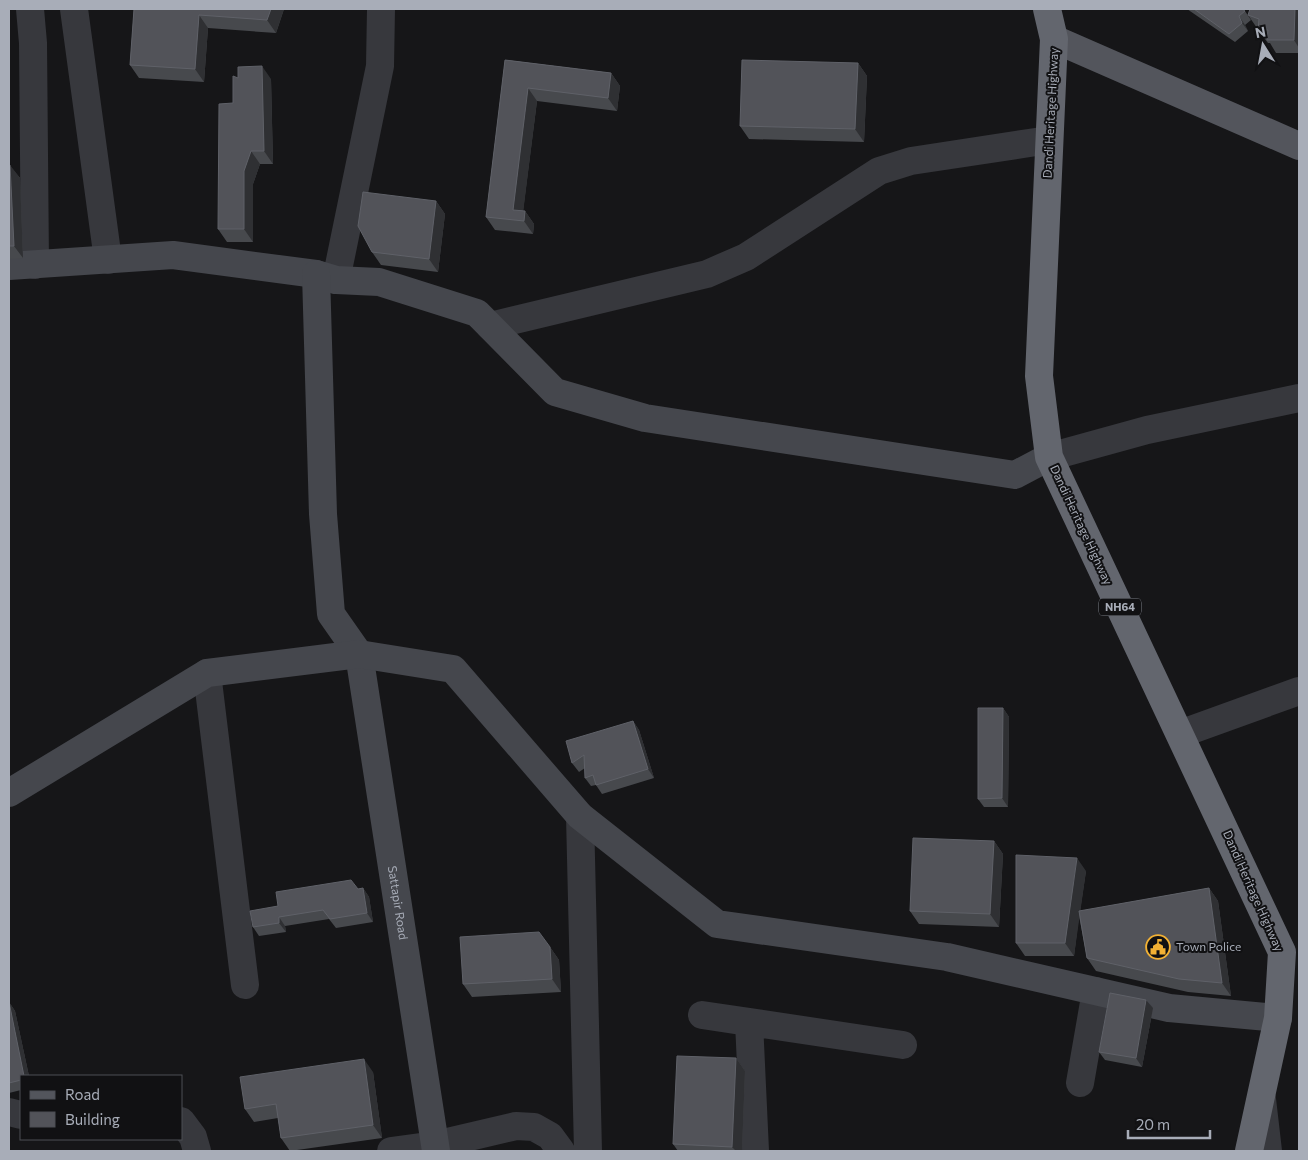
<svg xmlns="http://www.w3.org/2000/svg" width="1308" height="1160" viewBox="0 0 1308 1160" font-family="Commissioner,sans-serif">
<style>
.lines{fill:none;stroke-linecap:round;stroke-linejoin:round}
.street{stroke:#37383d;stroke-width:28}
.secondary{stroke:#45474d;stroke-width:28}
.primary{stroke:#53555c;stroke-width:28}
.highway{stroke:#63666e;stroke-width:28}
.wall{fill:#47494d}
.shaded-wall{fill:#2f3033}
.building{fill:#525359;stroke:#5f6168}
.labels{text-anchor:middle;stroke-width:4;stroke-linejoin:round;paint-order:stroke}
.shield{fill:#111113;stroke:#7b7e86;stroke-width:1}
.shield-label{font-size:11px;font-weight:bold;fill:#a8adb8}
.street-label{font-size:12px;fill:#a8adb8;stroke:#111113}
.poi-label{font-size:12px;fill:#a8adb8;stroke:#111113;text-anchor:start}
</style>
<rect width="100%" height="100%" fill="#161618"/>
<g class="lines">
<!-- street -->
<path class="street" d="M30,9L33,43L35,265
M74,9L108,260
M336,280L380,66L381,9
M490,326L707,274L746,257L879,171L911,161L1049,140
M1049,457L1147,430L1299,398
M207,673L245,985
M1180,734L1299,691
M580,816L588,1151
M702,1015L903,1045
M749,1022L755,1151
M1080,1083L1096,991
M1262,1099L1268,1151
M9,1112L21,1115
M181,1121L193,1137L197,1151
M391,1151L435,1145L516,1126L534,1127L550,1136L561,1151"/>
<!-- secondary -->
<g class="secondary">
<path d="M9,266L173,255L316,274L336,280L379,282L477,313L555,392L645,418L1015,475L1049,457"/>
<path id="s1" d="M316,274L323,514L331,614L359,654L436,1151"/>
<path d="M9,793L207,673L359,654L453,669L580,816L717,924L947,957L1169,1008L1278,1018"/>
</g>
<!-- primary -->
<path class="primary" d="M1054,39L1299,146"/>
<!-- highway -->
<path class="highway" d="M1047,9L1054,39L1039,376L1049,457L1282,952L1278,1018L1249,1151"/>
</g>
<!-- wall -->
<path class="wall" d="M134,9H284L276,33L208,28L204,82L139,78L130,65Z
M1187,9H1242L1245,11L1251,20L1245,25L1248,31L1235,42Z
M1250,9H1299V53H1276L1270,43H1268L1258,30V28H1257L1248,15Z
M505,60L611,73L620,86L617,111L537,101L523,211H525L534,224L533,234L495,230L486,217Z
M858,63L867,76L864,142L749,139L740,126Z
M238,78L271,79L273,164H260L253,184V242H227L218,229L233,103Z
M9,165L20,178L23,258L9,259Z
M436,201L445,214L438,272L381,265L372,252Z
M1003,708L1009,717L1008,807H984L978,799Z
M633,721L639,730L654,778L602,794L596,785L591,786L585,778V768L579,772L572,763Z
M994,841L1003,854L999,927L919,924L910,911Z
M1086,871L1080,911L1209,888L1218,901L1231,996L1188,992L1096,971L1087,958L1079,916L1074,956H1025L1016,943Z
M363,888L369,897L373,922L336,928L329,919L285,926L286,932L259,936L253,927L278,906Z
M550,947L559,960L561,992L472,997L463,984Z
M1146,1000L1153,1008L1142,1067L1105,1060L1099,1052Z
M9,1002L15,1011L29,1076H21V1090L9,1093Z
M736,1058L745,1071L742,1151H678L673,1144Z
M373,1072L382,1138L290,1151L281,1138L278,1118L254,1122L245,1109Z"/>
<!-- shaded-wall -->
<path class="shaded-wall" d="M271,9H284L276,33L267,20Z
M1295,9H1297L1299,11V48L1294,40Z
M199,15L208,28L204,82L195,69Z
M1239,16L1245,25L1248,31L1242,23Z
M858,63L867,76L864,142L855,129Z
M262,66L271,79L273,164L264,151Z
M611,73L620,86L617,111L608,98Z
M528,88L537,101L522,221L513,210Z
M251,151L260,164L253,184V242L244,229V171Z
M10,165L20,178L23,258L14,246Z
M436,201L445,214L438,272L429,259Z
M525,211L534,224L533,234L524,221Z
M1003,708L1009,717L1008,807L1002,798Z
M633,721L639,730L654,778L648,769Z
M994,841L1003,854L999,927L990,914Z
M1077,858L1086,871L1074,956L1065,943Z
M363,888L369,897L373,922L367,913Z
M1209,888L1218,901L1231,996L1222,983Z
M279,917L285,926L286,932L279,923Z
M550,947L559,960L561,992L552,979Z
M1146,1000L1153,1008L1142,1067L1136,1058Z
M9,1002L15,1011L29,1076H24Z
M736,1058L745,1071L742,1151H736L732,1147Z
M364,1059L373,1072L382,1138L373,1125Z"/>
<!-- building -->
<path class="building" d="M134,9H271L267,20L199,15L195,69L130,65Z
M1194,9H1242L1245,11L1239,16L1242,23L1229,34Z
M1250,9H1295L1294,40H1267L1268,30H1258L1259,19L1248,15Z
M505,60L611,73L608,98L528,88L513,210L525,211L524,221L486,217Z
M742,60L858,63L855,129L740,126Z
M262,66L264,151H251L244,171V229H218L219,104L233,103V76L238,78V67Z
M9,165H10L14,246H9Z
M363,192L436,201L429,259L372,252L358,226Z
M978,708H1003L1002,798L978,799Z
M633,721L648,769L596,785L593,775L585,778L584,755L572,763L566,741Z
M913,838L994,841L990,914L910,911Z
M1016,855L1077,858L1065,943H1016Z
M351,880L358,889L363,888L367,913L330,919L323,910L279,917V923L253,927L250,911L278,906L276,892Z
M1209,888L1222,983L1179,979L1087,958L1079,911Z
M539,932L550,947L552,979L463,984L460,937Z
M1110,993L1146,1000L1136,1058L1099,1052Z
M9,1002L24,1076H21V1080L9,1083Z
M677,1056L736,1058L732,1147L673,1144Z
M364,1059L373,1125L281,1138L276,1104L245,1109L240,1077Z"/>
<!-- icons -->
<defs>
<g id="civic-ring" transform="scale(1.25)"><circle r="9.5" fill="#111113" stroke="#f2b134" stroke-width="1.5"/><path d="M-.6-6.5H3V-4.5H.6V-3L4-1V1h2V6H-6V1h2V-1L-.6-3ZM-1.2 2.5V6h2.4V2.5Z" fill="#f2b134"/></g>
</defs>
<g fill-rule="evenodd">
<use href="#civic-ring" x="1158" y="947"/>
</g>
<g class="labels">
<!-- shield labels -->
<rect class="shield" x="1099" y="598.5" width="42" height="17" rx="4"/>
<g class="shield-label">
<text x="1120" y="611">NH64</text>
</g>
<!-- street labels -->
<g class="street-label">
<text transform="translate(1051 113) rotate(-87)" y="4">Dandi Heritage Highway</text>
<text transform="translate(1081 525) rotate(65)" y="4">Dandi Heritage Highway</text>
<text transform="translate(1253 891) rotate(66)" y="4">Dandi Heritage Highway</text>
<text dy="4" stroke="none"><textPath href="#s1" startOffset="641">Sattapir Road</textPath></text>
</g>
<!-- poi labels -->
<g class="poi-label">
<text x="1176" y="951">Town Police</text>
</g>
</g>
<!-- border -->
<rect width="1308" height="1160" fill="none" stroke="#a8adb8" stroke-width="20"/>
<!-- legend -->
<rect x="20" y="1075" width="162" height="65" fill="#111113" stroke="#4d4f55"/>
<rect x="30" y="1091" width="25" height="8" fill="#53555c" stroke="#4d4f55"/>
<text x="65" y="1100" font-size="15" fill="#a8adb8">Road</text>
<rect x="30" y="1112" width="25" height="15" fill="#525359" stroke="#4d4f55"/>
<text x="65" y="1125" font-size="15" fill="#a8adb8">Building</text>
<!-- north arrow -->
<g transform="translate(1263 45) rotate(349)" stroke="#111113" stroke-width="4" paint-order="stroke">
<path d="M0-4L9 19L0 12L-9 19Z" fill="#a8adb8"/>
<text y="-8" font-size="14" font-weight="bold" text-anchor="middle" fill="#a8adb8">N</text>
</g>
<!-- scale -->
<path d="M1128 1130v8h82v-8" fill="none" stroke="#a8adb8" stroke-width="2.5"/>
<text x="1136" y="1130" font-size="15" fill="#a8adb8" stroke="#111113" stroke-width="4" paint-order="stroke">20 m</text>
</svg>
